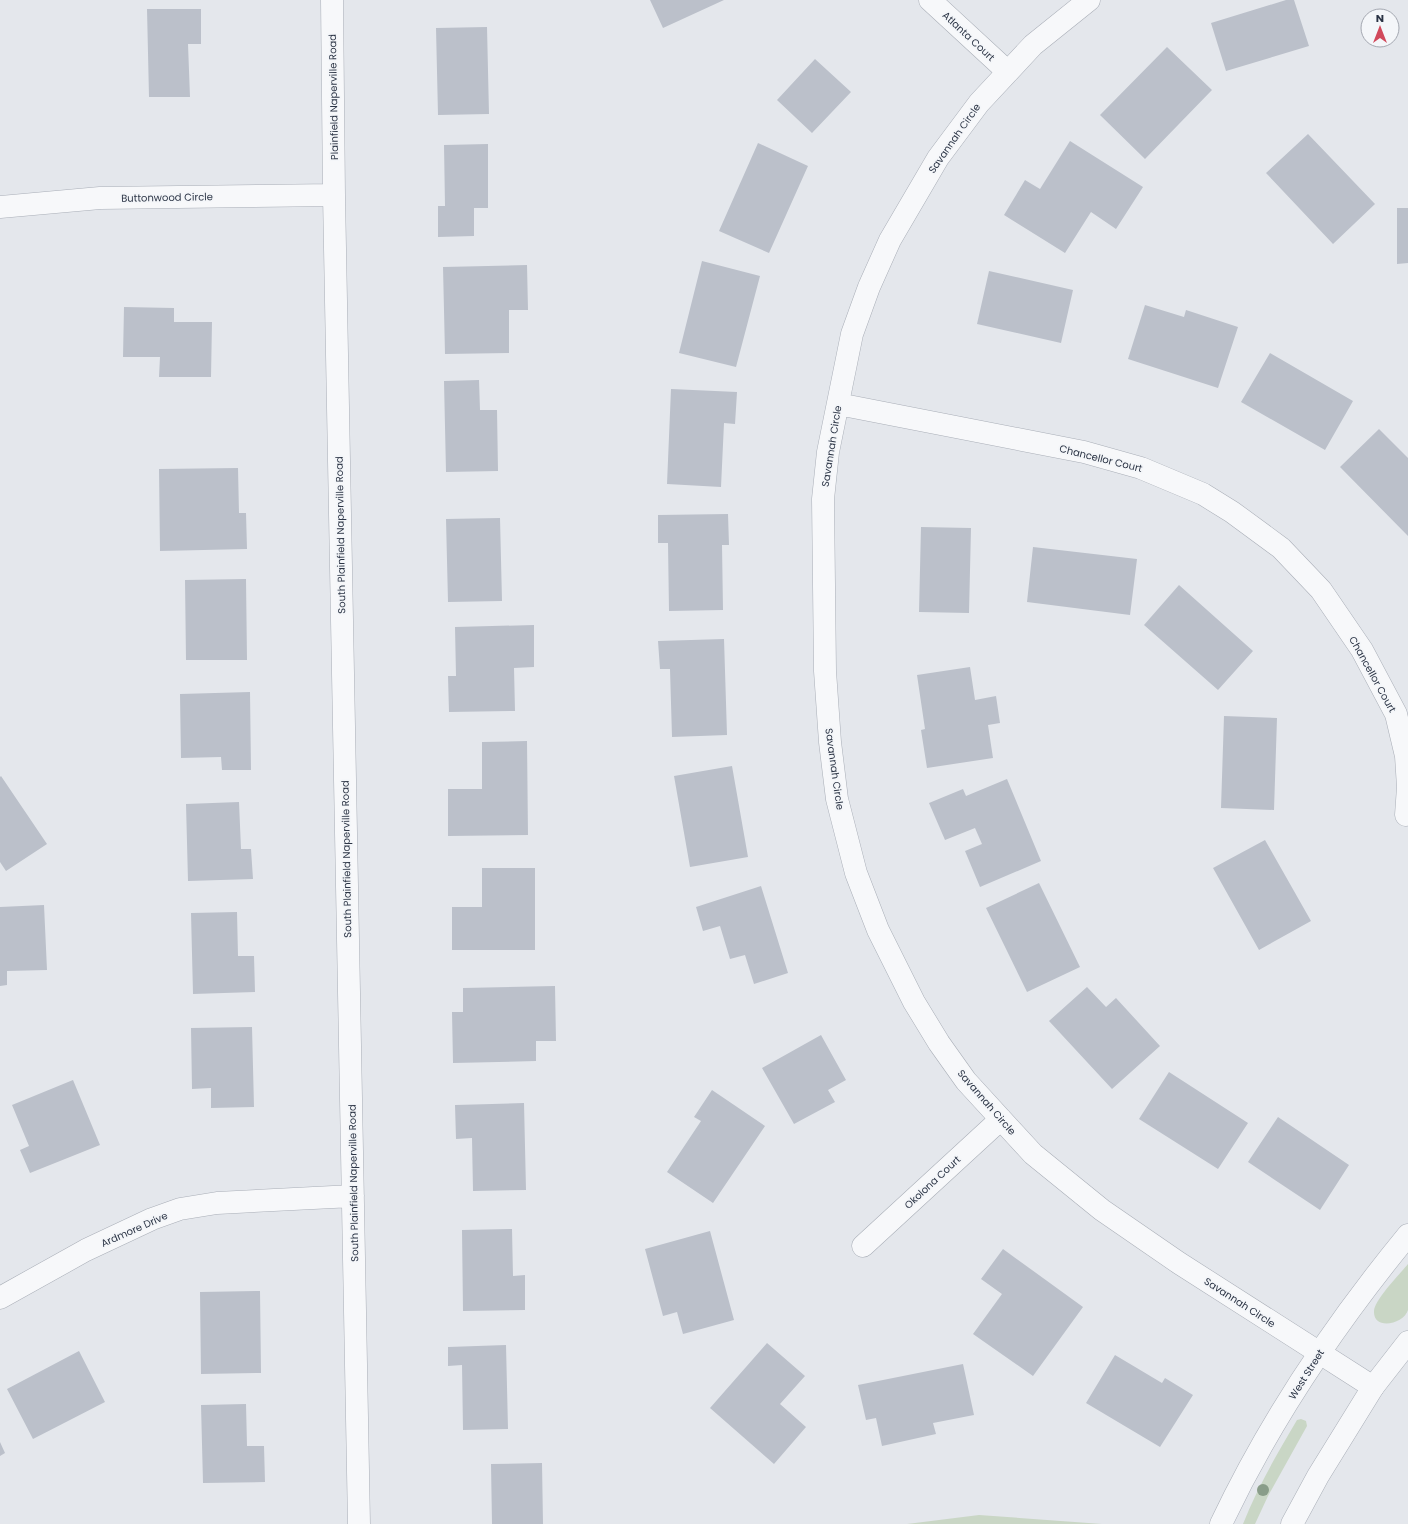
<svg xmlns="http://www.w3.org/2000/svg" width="1408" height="1524" viewBox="0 0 1408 1524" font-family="Poppins,sans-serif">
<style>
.green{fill:#c9d6c5}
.building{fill:#bbc0ca}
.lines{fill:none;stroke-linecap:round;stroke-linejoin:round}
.minor-casing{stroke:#a9aeb7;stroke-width:23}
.tertiary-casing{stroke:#a9aeb7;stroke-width:23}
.minor{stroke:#f7f8fa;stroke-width:22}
.tertiary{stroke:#f7f8fa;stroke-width:22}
.tree{fill:#899d89}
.labels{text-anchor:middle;stroke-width:3.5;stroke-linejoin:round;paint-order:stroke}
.street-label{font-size:10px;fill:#2b3445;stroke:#f4f6f9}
</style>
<rect width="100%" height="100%" fill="#e4e7ec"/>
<!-- green -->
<path class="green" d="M1408,1264C1408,1274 1408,1301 1408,1310C1404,1324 1373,1331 1374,1311C1375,1299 1400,1274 1408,1264Z
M1301,1419L1306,1421L1307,1426L1268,1496L1255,1524H1243C1257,1488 1277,1454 1297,1420Z
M979,1515L1102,1524H907Z"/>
<!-- building -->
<path class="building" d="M650,0H724L663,28Z
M1286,0H1294L1309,46L1226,71L1211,23Z
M147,9H201V44H188L190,97H149Z
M487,27L489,114L438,115L436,28Z
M1167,47L1212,90L1145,159L1100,115Z
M815,59L851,92L812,133L777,100Z
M1308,134L1375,204L1333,244L1266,173Z
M1070,141L1143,187L1116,229L1091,212L1065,253L1004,215L1025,180L1040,189Z
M758,143L808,166L769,253L719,231Z
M488,144V208H474V236L438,237V206H445L444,145Z
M1397,208H1408V263L1397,264Z
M702,261L760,276L736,367L679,353Z
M527,265L528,310H509V353L445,354L443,267Z
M989,271L1073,290L1061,343L977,324Z
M1145,305L1184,317L1186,310L1238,327L1218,388L1128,359Z
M124,307L174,308V322H212L211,377H159L160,357H123Z
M1270,353L1353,401L1325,450L1241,402Z
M479,380L480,410H497L498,471L446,472L444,381Z
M671,389L737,392L735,424L724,423L721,487L667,484Z
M1379,429L1408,458V536L1340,467Z
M238,468L239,513H246L247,549L160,551L159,469Z
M728,514L729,545H722L723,610L669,611L668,543H658V515Z
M500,518L502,601L448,602L446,519Z
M921,527L971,528L969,613L919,612Z
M1033,547L1137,559L1130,615L1027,602Z
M246,579L247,660H186L185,580Z
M1179,585L1253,651L1218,690L1144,625Z
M534,625V667L514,668L515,711L449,712L448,676H456L455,627Z
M724,639L727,735L672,737L670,669H660L658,641Z
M970,667L975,700L996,696L1000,723L988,725L993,758L927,768L921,730L925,729L917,675Z
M250,692L251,770H222L221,757L181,758L180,694Z
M1224,716L1277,718L1274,810L1221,808Z
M527,741L528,835L448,836V789H482V742Z
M732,766L748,857L690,867L674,776Z
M1,776L47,844L6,871L0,862V777Z
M1007,779L1041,861L980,887L965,851L982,844L975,828L945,840L929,803L963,789L966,796Z
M239,802L241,849H251L253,879L188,881L186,804Z
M1265,840L1311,921L1259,950L1213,868Z
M482,868H535V950H452V907H482Z
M1039,883L1080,967L1027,992L986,908Z
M761,886L788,973L754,984L745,955L730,959L720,926L703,931L696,907Z
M44,905L47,970L7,971V985L0,986V907Z
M237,912L238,956H254L255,992L193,994L191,913Z
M555,986L556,1041H536V1061L453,1063L452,1012H463V988Z
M1087,987L1106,1007L1116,998L1160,1046L1112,1089L1049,1021Z
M252,1027L254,1107L211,1108V1088L192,1089L191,1028Z
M821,1035L846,1080L828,1090L835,1102L794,1124L762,1068Z
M1169,1072L1248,1123L1218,1169L1139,1119Z
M73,1080L100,1145L30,1173L20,1150L29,1146L12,1105Z
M712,1090L765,1126L713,1203L667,1172L701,1121L694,1117Z
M524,1103L526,1190L473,1191L472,1138L456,1139L455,1105Z
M1278,1117L1349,1165L1320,1210L1248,1162Z
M512,1229L513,1276L525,1275V1310L463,1311L462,1230Z
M710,1231L734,1320L683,1334L677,1312L663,1316L645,1249Z
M1003,1249L1083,1307L1033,1376L973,1334L1002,1294L981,1279Z
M260,1291L261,1373L201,1374L200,1292Z
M767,1343L805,1376L780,1404L806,1427L774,1464L710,1408Z
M506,1345L508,1429L463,1430L462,1365L448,1366V1347Z
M79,1351L105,1402L33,1439L7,1389Z
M1115,1355L1162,1383L1165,1378L1193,1395L1160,1447L1086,1403Z
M963,1364L974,1415L933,1423L936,1434L882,1446L876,1418L866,1420L858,1385Z
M246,1404L247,1446H264L265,1482L203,1483L201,1405Z
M0,1442L5,1453L0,1456Z
M542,1463L543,1524H492L491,1464Z"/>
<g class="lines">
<!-- minor casing -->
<g class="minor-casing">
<path id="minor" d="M332,0L334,195L359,1524
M930,0L1008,72
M1089,0L1033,45L979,103L938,158L890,240L869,287L852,334L828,452L823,499L825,671L830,742L837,799L856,873L878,930L914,1002L939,1043L966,1081L1033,1154L1102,1210L1179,1263L1373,1387
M0,207L100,198L334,195
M838,404L1084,452L1141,468L1203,494L1232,512L1281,548L1321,590L1362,650L1396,714L1406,756L1408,787L1406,815
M863,1246L1001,1119
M0,1298L86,1250L152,1219L180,1209L217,1203L353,1196"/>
</g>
<!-- tertiary casing -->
<g class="tertiary-casing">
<path id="tertiary" d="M1221,1524C1270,1420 1335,1324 1408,1235
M1292,1524L1318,1476L1373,1387L1408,1342"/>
</g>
<!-- minor -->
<use href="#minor" class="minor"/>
<!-- tertiary -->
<use href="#tertiary" class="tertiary"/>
</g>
<!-- trees -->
<circle class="tree" cx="1263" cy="1490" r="6"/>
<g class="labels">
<!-- street labels -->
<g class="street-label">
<text transform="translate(969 36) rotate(43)" y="4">Atlanta Court</text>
<text transform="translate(333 97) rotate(-91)" y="4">Plainfield Naperville Road</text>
<text transform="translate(954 138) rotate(-55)" y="4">Savannah Circle</text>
<text transform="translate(167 197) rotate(-1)" y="4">Buttonwood Circle</text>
<text transform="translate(831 446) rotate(-81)" y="4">Savannah Circle</text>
<text transform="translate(1101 458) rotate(14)" y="4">Chancellor Court</text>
<text transform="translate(340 535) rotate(-91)" y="4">South Plainfield Naperville Road</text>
<text transform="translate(1373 674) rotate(61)" y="4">Chancellor Court</text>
<text transform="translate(835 769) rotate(82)" y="4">Savannah Circle</text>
<text transform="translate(346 859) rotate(-91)" y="4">South Plainfield Naperville Road</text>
<text transform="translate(987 1102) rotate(49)" y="4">Savannah Circle</text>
<text transform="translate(932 1182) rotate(-43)" y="4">Okolona Court</text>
<text transform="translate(353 1183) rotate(-91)" y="4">South Plainfield Naperville Road</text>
<text transform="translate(134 1229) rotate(-24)" y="4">Ardmore Drive</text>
<text transform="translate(1240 1302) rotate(33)" y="4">Savannah Circle</text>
<text transform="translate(1306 1374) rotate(-58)" y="4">West Street</text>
</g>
</g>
<!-- north arrow -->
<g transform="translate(1380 28)"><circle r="19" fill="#f4f6f9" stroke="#a4a8b1"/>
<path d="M0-3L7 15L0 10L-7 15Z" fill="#d1495b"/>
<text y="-6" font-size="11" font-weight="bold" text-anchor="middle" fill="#2b3445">N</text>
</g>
</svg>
